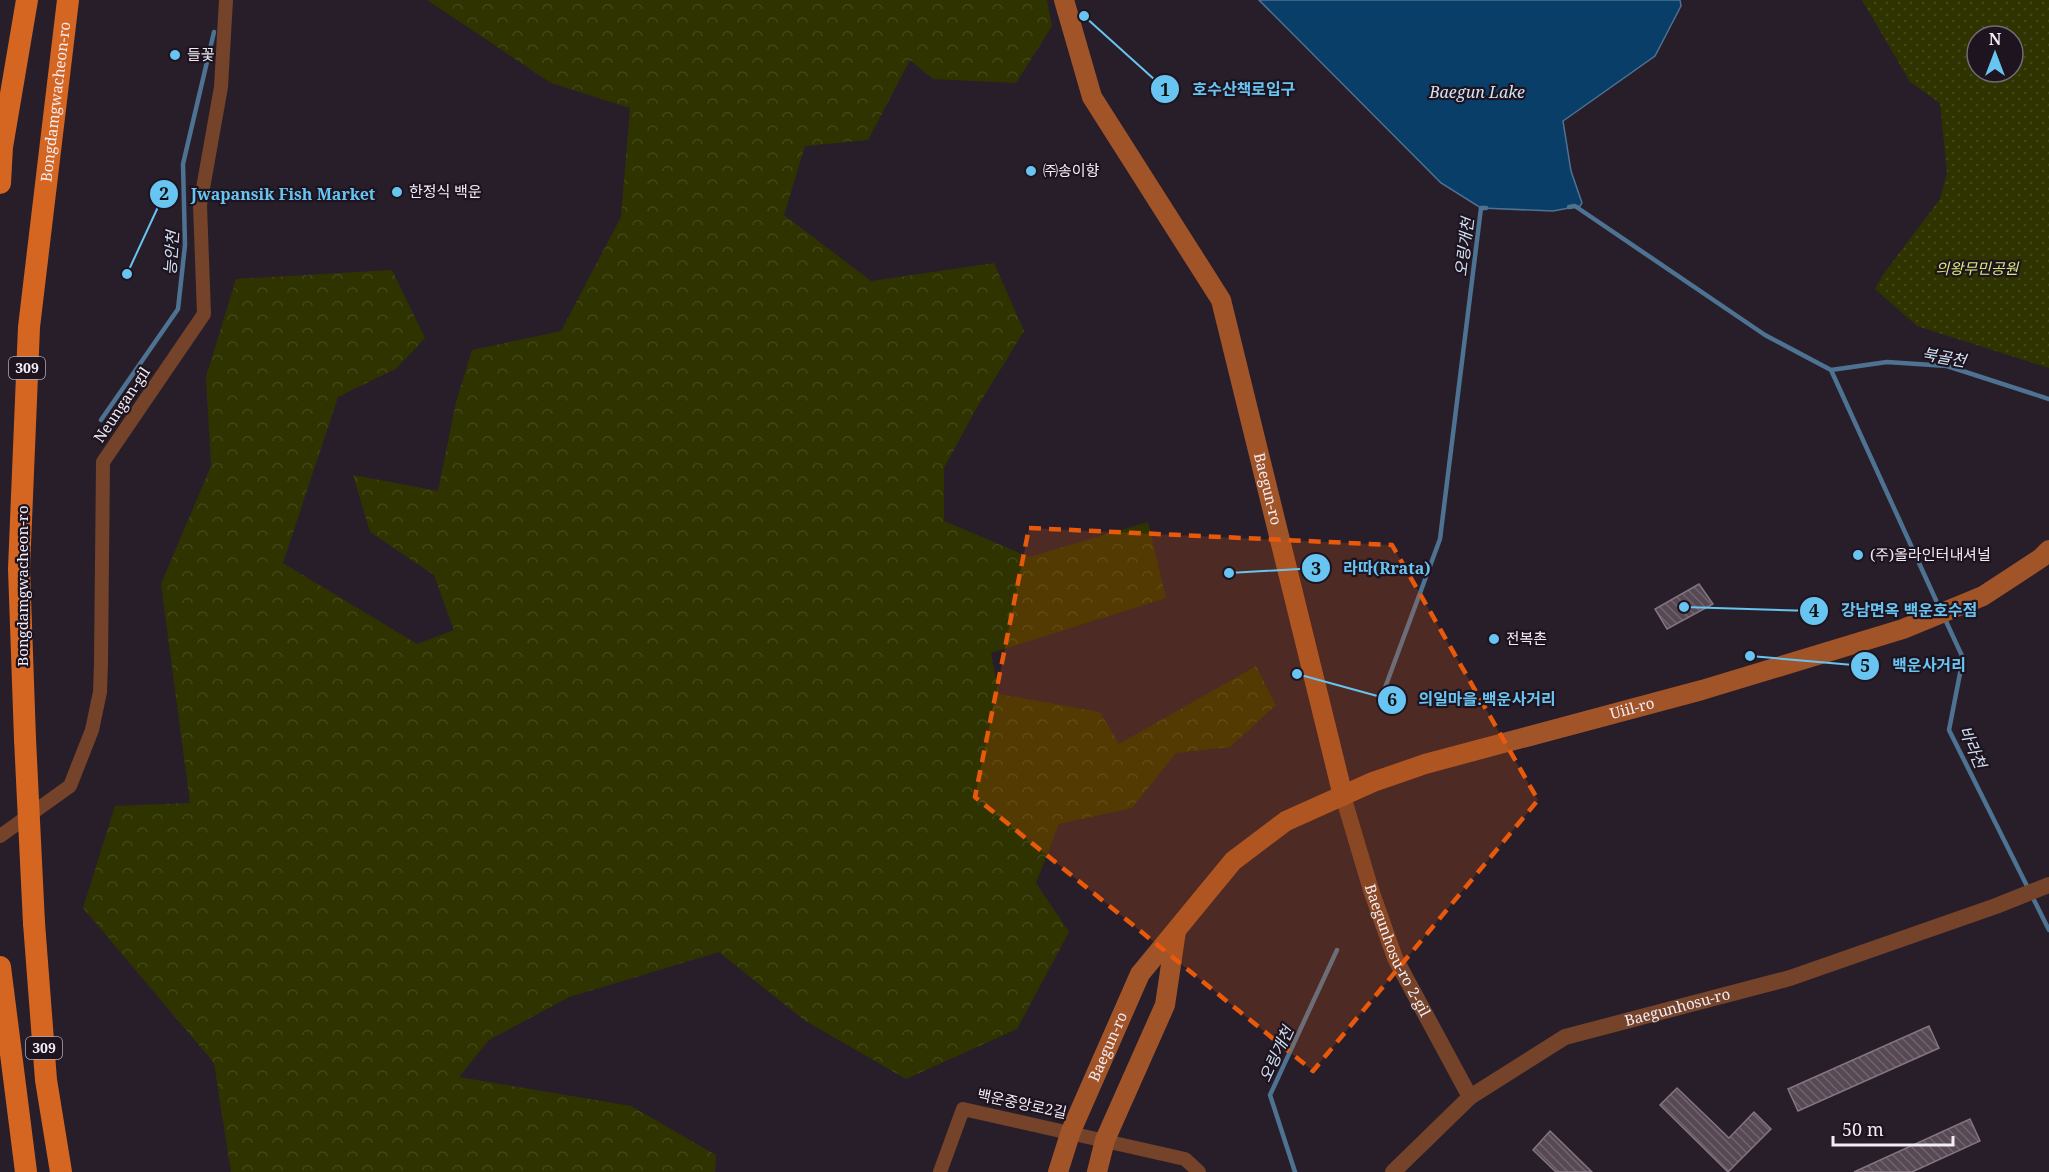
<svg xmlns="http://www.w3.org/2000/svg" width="2049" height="1172" viewBox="0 0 2049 1172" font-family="'Noto Serif','Noto Sans KR',serif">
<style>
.forest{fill:url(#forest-crowns)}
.park{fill:url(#park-dots);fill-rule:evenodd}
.water{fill:#083e67;stroke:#4e7292;stroke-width:1.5}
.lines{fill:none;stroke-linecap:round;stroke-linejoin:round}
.stream{stroke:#4e7292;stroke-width:4.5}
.building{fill:url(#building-back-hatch);stroke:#857581;stroke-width:1.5}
.minor{stroke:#74432a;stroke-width:14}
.tertiary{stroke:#74432a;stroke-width:16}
.secondary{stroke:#a25429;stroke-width:20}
.trunk{stroke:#d56621;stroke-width:22}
.trunk-bridge{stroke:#d56621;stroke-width:22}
.marked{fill:#e8590c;fill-opacity:0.2;stroke:#e8590c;stroke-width:4.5;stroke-dasharray:12 8;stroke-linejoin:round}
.poi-dot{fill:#68c4f0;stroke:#1d1420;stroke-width:2}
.labels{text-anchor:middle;stroke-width:4.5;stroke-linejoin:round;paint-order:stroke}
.shield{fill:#1d1420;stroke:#b2abb5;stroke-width:1.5}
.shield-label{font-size:14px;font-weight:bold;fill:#f2ecf5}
.poi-label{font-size:15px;fill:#f2ecf5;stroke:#1d1420;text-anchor:start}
.street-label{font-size:15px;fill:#f2ecf5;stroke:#1d1420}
.park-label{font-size:15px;font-style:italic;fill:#dbe874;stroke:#1d1420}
.water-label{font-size:16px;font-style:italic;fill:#d2e2f2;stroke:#1d1420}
.leader{fill:none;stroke:#68c4f0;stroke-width:2}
.callout-dot{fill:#68c4f0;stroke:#1d1420;stroke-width:2}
.mark-label{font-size:18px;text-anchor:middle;font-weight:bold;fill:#111}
.callout-label{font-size:16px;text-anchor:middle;font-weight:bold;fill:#68c4f0;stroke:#1d1420;stroke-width:4.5;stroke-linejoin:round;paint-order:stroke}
</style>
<defs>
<pattern id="forest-crowns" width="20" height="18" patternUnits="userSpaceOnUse" patternTransform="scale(1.5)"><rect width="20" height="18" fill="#2e3300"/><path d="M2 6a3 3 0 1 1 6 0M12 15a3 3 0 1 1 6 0" fill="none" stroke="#424719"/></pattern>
<pattern id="park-dots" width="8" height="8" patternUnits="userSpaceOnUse" patternTransform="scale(1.5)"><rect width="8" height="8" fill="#2e3300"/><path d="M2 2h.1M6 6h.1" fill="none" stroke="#424719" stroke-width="1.8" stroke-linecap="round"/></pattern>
<pattern id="building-back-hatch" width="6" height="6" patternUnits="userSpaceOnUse" patternTransform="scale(1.5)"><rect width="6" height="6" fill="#574954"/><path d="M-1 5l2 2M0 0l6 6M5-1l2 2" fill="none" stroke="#70636d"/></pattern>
</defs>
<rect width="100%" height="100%" fill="#271e2a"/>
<!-- forest -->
<path class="forest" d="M427,0H1047L1052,26L1016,83L933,79L910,60L868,140L805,146L784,215L871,281L994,263L1024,331L976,409L944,468V521L1029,557L1148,522L1166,598L991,653L999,694L1100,712L1119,744L1256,666L1276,705L1230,747L1176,753L1132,808L1059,824L1036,883L1069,932L1017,1029L906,1079L804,1020L719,952L569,997L489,1040L459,1077L631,1106L716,1155L715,1172H231L214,1063L83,908L115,806L190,803L161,584L211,466L206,377L236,279L392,270L425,338L397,368L338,397L283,563L417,644L454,630L434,575L370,532L353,475L438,491L456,402L472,350L561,331L621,217L630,108L551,83Z"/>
<!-- park -->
<path class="park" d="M1862,0H2049V368L1917,326L1875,289L1882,276L1940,199L1947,173L1940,103L1910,82ZM1977,36H2013V72H1977Z"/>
<!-- water -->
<path class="water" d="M1259,0H1680L1681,6L1655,56L1563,121L1571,171L1582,203L1580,206L1553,211L1481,208L1441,183Z"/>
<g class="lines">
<!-- stream -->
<path class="stream" d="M1569,207L1575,206L1765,335L1831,370
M1831,370L1940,609
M1831,370L1887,362L1947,366L2049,399
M101,420L178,309L185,245L183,164L214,32
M1944,617L1963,658L1949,730L2049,930
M1379,704L1440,539L1481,208H1486
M1295,1172L1270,1095L1337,950"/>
</g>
<!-- building -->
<path class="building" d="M1699,584L1713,604L1667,629L1655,609Z
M1929,1026L1939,1048L1798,1111L1788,1089Z
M1677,1088L1729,1138L1754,1112L1771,1129L1728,1172L1660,1105Z
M1970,1119L1980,1141L1912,1172H1854Z
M1550,1131L1592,1172H1556L1533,1150Z"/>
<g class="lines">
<!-- minor -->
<path class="minor" d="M0,836L70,786L92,730L100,692L101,663L103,462L204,314L200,205L221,87L226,0
M940,1172L963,1109L1185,1159L1199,1172"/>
<!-- tertiary -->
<g class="tertiary">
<path id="s1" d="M1343,796L1371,890L1395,958L1470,1097"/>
<path id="s2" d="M1393,1172L1470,1097L1565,1037L1790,978L1996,906L2049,885"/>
</g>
<!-- secondary -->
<g class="secondary">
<path id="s3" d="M1064,0L1092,97L1221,300L1343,796"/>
<path id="s4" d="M1058,1172L1071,1131L1140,974L1233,861L1286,821L1373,782L1425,764L1702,690L1903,629L1983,596L2041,558L2049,550"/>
<path d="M1097,1172L1105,1140L1165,1005L1176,931"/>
</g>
<!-- trunk -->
<g class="trunk">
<path d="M0,183L2,147L27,0"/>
<path id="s5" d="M25,739L19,569L29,327L68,0"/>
<path d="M34,923L46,1080L61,1172"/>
<path d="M0,967L26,1172"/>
</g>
<!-- trunk-bridge -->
<path class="trunk-bridge" d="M25,739L34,923"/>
</g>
<!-- marked area -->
<path class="marked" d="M1029,528L1392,545L1538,800L1313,1071L975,797Z"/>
<!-- markers -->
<g class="poi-dot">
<circle cx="175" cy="55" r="6"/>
<circle cx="1031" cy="171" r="6"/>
<circle cx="397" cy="192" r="6"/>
<circle cx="1858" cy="555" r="6"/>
<circle cx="1494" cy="639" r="6"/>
</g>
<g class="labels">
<!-- shield labels -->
<g class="shield">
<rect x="9" y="357" width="36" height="22" rx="4.5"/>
<rect x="26" y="1037" width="36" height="22" rx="4.5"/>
</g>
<g class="shield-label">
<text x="27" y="373">309</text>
<text x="44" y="1053">309</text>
</g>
<!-- poi labels -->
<g class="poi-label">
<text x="187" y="60">들꽃</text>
<text x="1043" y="176">㈜송이향</text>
<text x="409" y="197">한정식 백운</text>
<text x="1870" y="560">(주)올라인터내셔널</text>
<text x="1506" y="644">전복촌</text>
</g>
<!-- street labels -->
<g class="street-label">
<text dy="5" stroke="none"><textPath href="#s5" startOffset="639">Bongdamgwacheon-ro</textPath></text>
<text transform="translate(122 405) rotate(-56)" y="5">Neungan-gil</text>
<text dy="5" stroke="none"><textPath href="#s3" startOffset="536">Baegun-ro</textPath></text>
<text transform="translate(23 586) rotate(-90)" y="5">Bongdamgwacheon-ro</text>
<text dy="5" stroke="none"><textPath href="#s4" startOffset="792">Uiil-ro</textPath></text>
<text dy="5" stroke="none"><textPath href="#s1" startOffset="164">Baegunhosu-ro 2-gil</textPath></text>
<text dy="5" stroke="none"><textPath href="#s2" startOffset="336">Baegunhosu-ro</textPath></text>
<text dy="5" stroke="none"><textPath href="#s4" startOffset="135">Baegun-ro</textPath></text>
<text transform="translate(1022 1104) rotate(12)" y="5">백운중앙로2길</text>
</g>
<!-- park labels -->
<g class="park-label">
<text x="1977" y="274">의왕무민공원</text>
</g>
<!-- water labels -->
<g class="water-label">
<text x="1477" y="98">Baegun Lake</text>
<text transform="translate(1464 247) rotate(-83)" y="6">오링개천</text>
<text transform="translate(171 253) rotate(-86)" y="6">능안천</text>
<text transform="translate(1944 357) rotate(10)" y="6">북골천</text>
<text transform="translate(1973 747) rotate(67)" y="6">바라천</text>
<text transform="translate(1276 1054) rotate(-65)" y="6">오링개천</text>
</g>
</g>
<!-- callouts -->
<path class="leader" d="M1084 16L1165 89M127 274L164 194M1229 573L1316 568M1684 607L1814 611M1750 656L1865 666M1297 674L1392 700"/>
<g class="callout-dot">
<circle cx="1084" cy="16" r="6"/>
<circle cx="127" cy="274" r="6"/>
<circle cx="1229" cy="573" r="6"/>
<circle cx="1684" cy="607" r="6"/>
<circle cx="1750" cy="656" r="6"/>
<circle cx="1297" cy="674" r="6"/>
<circle cx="1165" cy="89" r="15"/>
<circle cx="164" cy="194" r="15"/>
<circle cx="1316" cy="568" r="15"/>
<circle cx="1814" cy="611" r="15"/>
<circle cx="1865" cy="666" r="15"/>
<circle cx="1392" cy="700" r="15"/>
</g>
<g class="mark-label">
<text x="1165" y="96">1</text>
<text x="164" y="200">2</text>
<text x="1316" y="575">3</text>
<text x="1814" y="617">4</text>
<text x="1865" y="672">5</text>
<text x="1392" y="706">6</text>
</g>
<g class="callout-label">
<text x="1244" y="95">호수산책로입구</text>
<text x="283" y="200">Jwapansik Fish Market</text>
<text x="1387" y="574">라따(Rrata)</text>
<text x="1909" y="616">강남면옥 백운호수점</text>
<text x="1929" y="671">백운사거리</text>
<text x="1487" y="705">의일마을.백운사거리</text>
</g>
<!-- north arrow -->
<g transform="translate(1995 54)"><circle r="28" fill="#1d1420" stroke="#726a75" stroke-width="1.5"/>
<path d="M0-4.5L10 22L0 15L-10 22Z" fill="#68c4f0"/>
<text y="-9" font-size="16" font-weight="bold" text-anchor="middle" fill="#f2ecf5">N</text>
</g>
<!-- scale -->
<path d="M1833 1136v9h120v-9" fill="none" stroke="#f2ecf5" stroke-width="3"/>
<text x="1842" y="1136" font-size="18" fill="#f2ecf5" stroke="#1d1420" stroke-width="4.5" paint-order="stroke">50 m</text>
</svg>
